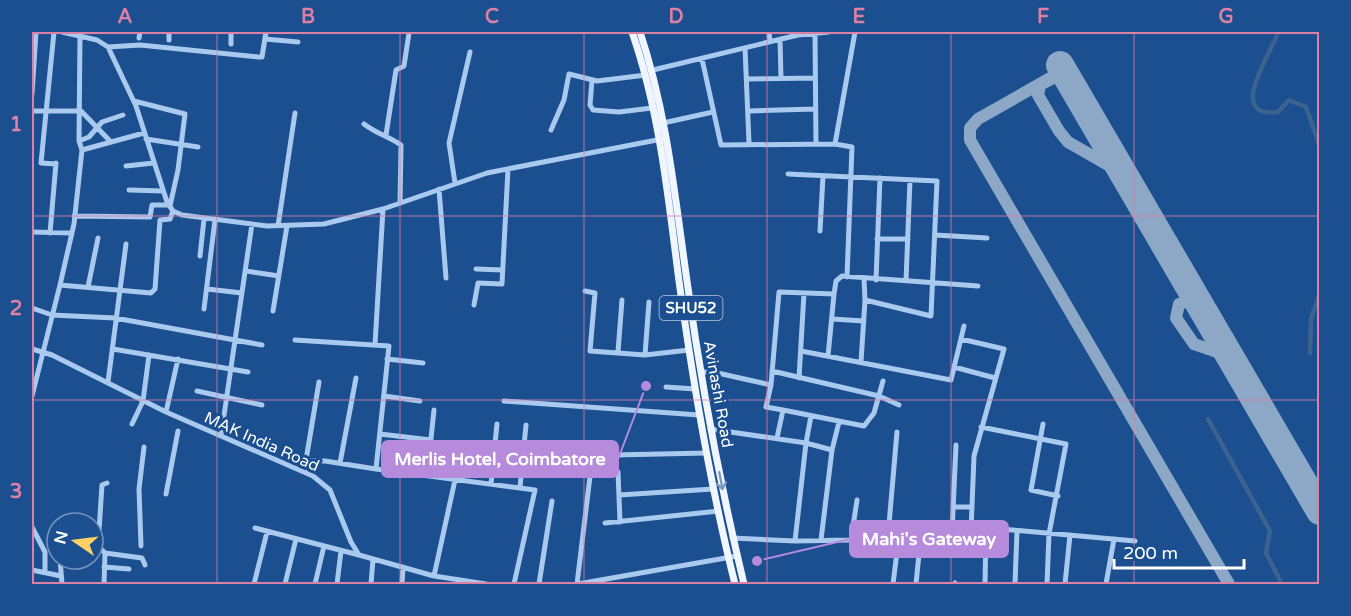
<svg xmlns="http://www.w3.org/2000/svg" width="1351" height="616" viewBox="0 0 1351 616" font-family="'Varela Round',sans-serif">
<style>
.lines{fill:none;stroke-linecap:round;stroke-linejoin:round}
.canal{stroke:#3c6290;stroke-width:4.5}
.taxiway{stroke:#8da7c7;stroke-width:12}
.runway{stroke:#8da7c7;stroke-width:28}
.minor{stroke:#a9c9ee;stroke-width:5}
.major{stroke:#f0f6ff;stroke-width:7}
.oneway{stroke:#7b9ac1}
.grid{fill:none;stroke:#dd80a5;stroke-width:1.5;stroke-opacity:0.55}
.labels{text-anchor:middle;stroke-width:6;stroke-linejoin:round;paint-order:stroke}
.shield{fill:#1b4f8f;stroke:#bbcadd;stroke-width:1.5}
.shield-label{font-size:15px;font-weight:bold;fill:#fff}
.street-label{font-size:16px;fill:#fff;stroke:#1b4f8f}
.leader{fill:none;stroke:#b68bdc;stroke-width:2}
.callout-dot{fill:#b68bdc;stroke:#1b4f8f;stroke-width:2}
.callout{fill:#b68bdc;stroke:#b68bdc;stroke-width:2}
.callout-label{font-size:18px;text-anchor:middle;font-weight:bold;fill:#fff}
.neatline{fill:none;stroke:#dd80a5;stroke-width:2}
.grid-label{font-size:20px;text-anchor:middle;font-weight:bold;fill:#dd80a5}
</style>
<rect width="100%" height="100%" fill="#1b4f8f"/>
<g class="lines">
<!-- canal -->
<path class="canal" d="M1278,32C1273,51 1224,119 1278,112L1289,100L1306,107L1320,147
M1310,353L1311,319L1320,293
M1208,419L1270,531L1266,553L1282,584"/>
<!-- taxiway -->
<path class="taxiway" d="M1052,77L978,119L970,128V140L1229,584
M1090,118C1083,99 1083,76 1057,76L1040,85L1038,95L1059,131L1068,142L1122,173
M1196,299L1179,304L1176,318L1194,344L1229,356"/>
<!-- runway -->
<path class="runway" d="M1060,65L1320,511"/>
<!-- minor -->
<path class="minor" d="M54,32L41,163L56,164
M62,32L97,40L108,47L136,106L167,202L173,211L182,215L267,226L324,224L383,209L487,173L662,139
M769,32L770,42
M815,33L816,144
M139,38L140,32
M265,39L298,42
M169,40V32
M780,40L781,78
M231,44V32
M108,47L140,45L258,57H262L266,32
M745,48L749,143
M702,59L721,145L835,144L855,32
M653,70L798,35L829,32
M747,79L815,78
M592,80L590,105L593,110L619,112L652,108
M32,94L36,32
M134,101L185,114L178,170L170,206
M32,111H81L111,142
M749,111L815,109
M663,123L713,112
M364,124C377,134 388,136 401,145L400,203
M551,130L564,100L569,74L597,81L646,75
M386,135L396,70L404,66L409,33
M146,139L198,147
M79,141L89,137L102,122L123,115
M835,144L852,147L847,277
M82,150L144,133
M126,166L154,163
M788,174L937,181L931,316L865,300L861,362
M455,183L449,143L470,52
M439,189L446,278
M129,190L163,191
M74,216L150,217L152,205H169
M278,226L295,113
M820,231L823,176
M32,232L72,233
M50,233L56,163
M935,235L987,238
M877,239H908
M200,256L204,219
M476,269L502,270
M246,271L279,276
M864,279L865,300
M876,280L880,178
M906,281L910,180
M60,285L74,224L82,150L79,141L80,35
M88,287L98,238
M207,289L242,293
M585,291L595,293L590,351L645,355L689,350
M474,305L478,283L502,284L508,169
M32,308L52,315L115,318L262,345
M204,309L215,220
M273,311L287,226
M832,319L864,321
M961,339L1004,349L974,456L971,531
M295,340L389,346L376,469L535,490L514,584
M375,345L383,209
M32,349L52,355L166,412L313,476L330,490L351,542L359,555L434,576L486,584
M113,349L248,372
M801,351L951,380L964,326
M618,352L622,300
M645,355L649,302
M828,356L834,294
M387,359L423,363
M954,367L995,378
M772,371L879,396L899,405
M701,372H713L771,385L779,292L834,294L836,281L842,276L978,286
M799,378L804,293
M108,382L126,244
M771,385L766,407L783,410
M666,387L695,389
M197,391L262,405
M32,396L60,285L151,293L155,289L160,220L170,219L173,211
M384,396L420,401
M504,401L699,415
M166,412L178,359
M811,416L806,443L832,450L821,540
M132,424L143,401L149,355
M1043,424L1031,490L1058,496
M981,427L1066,444L1049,534L1047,584
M710,429L806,443L795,541
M380,434L431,440
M221,436L252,224
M777,438L783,410L864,426L874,413L883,381
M456,450L494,453
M832,450L839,422
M614,455V472H618L620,522
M306,461H325L376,469
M340,463L356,378
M304,472L319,382
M427,476L434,410
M491,484L497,424
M520,487L526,425
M166,494L178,431
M619,495L713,489
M953,507H972
M605,523L719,511
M32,527L45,552V572
M255,528L359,555
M952,532L956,445
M888,536L897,432
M732,538L795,541L851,540L1001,529L1135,541
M851,540L857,500
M141,546L139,489L144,447
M105,553L142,558L145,565
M60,559L62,584
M104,567L129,569
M32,570L61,576
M434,576L455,480
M104,584L105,553L98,546L102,485L107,483
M254,584L267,532
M285,584L296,539
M315,584L324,546
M337,584L341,551
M371,584L373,559
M402,584L403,567
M539,584L552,501
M577,584L592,460L614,455L707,453
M578,584L737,556
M893,584L899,536
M916,584L921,534
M954,584L955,583
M985,584L986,530
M1015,584L1017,531
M1065,584L1070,535
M1106,584L1114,539"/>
<!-- major -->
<path class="major" d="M632,32C660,112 668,197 679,281C693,383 710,485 735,584
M640,32C667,113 675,197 687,281C701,383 720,484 744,584"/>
</g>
<!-- one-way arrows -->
<defs><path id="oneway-shaft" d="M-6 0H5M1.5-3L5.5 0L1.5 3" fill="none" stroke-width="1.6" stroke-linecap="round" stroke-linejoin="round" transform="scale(1.5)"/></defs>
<use class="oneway" href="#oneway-shaft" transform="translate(721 481) rotate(79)"/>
<!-- grid -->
<path class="grid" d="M217,32V584M400,32V584M584,32V584M767,32V584M951,32V584M1134,32V584M32,216H1320M32,400H1320"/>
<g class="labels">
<!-- shield labels -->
<rect class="shield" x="659.5" y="296" width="63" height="24" rx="4.5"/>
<g class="shield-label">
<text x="691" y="313">SHU52</text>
</g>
<!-- street labels -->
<g class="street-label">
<text transform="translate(719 394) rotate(80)" y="6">Avinashi Road</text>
<text transform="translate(262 441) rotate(24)" y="6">MAK India Road</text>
</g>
</g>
<!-- callouts -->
<path class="leader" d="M646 386L618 459M757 561L850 539"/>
<g class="callout-dot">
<circle cx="646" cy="386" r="6"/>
<circle cx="757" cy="561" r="6"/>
</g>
<g class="callout">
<rect x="382" y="441" width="236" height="36" rx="6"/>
<rect x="850" y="521" width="158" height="36" rx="6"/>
</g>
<g class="callout-label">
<text x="500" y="465">Merlis Hotel, Coimbatore</text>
<text x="929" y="545">Mahi's Gateway</text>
</g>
<!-- border -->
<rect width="1351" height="616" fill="none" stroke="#1b4f8f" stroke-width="66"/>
<!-- north arrow -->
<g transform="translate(75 541) rotate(284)"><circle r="28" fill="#1b4f8f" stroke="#7695bc" stroke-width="1.5"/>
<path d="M0-4.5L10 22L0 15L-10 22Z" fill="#ffd166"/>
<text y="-9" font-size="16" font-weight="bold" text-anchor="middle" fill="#ffffff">N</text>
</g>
<!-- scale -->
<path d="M1114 559v9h130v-9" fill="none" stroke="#ffffff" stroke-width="3"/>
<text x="1123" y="559" font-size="18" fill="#ffffff" stroke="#1b4f8f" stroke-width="4.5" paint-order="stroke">200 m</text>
<rect x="33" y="33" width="1285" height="550" class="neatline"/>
<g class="grid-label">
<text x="125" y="23">A</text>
<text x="308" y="23">B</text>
<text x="492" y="23">C</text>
<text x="676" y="23">D</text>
<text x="859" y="23">E</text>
<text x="1043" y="23">F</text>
<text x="1226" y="23">G</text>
<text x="16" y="131">1</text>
<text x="16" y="315">2</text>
<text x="16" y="498">3</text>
</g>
</svg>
